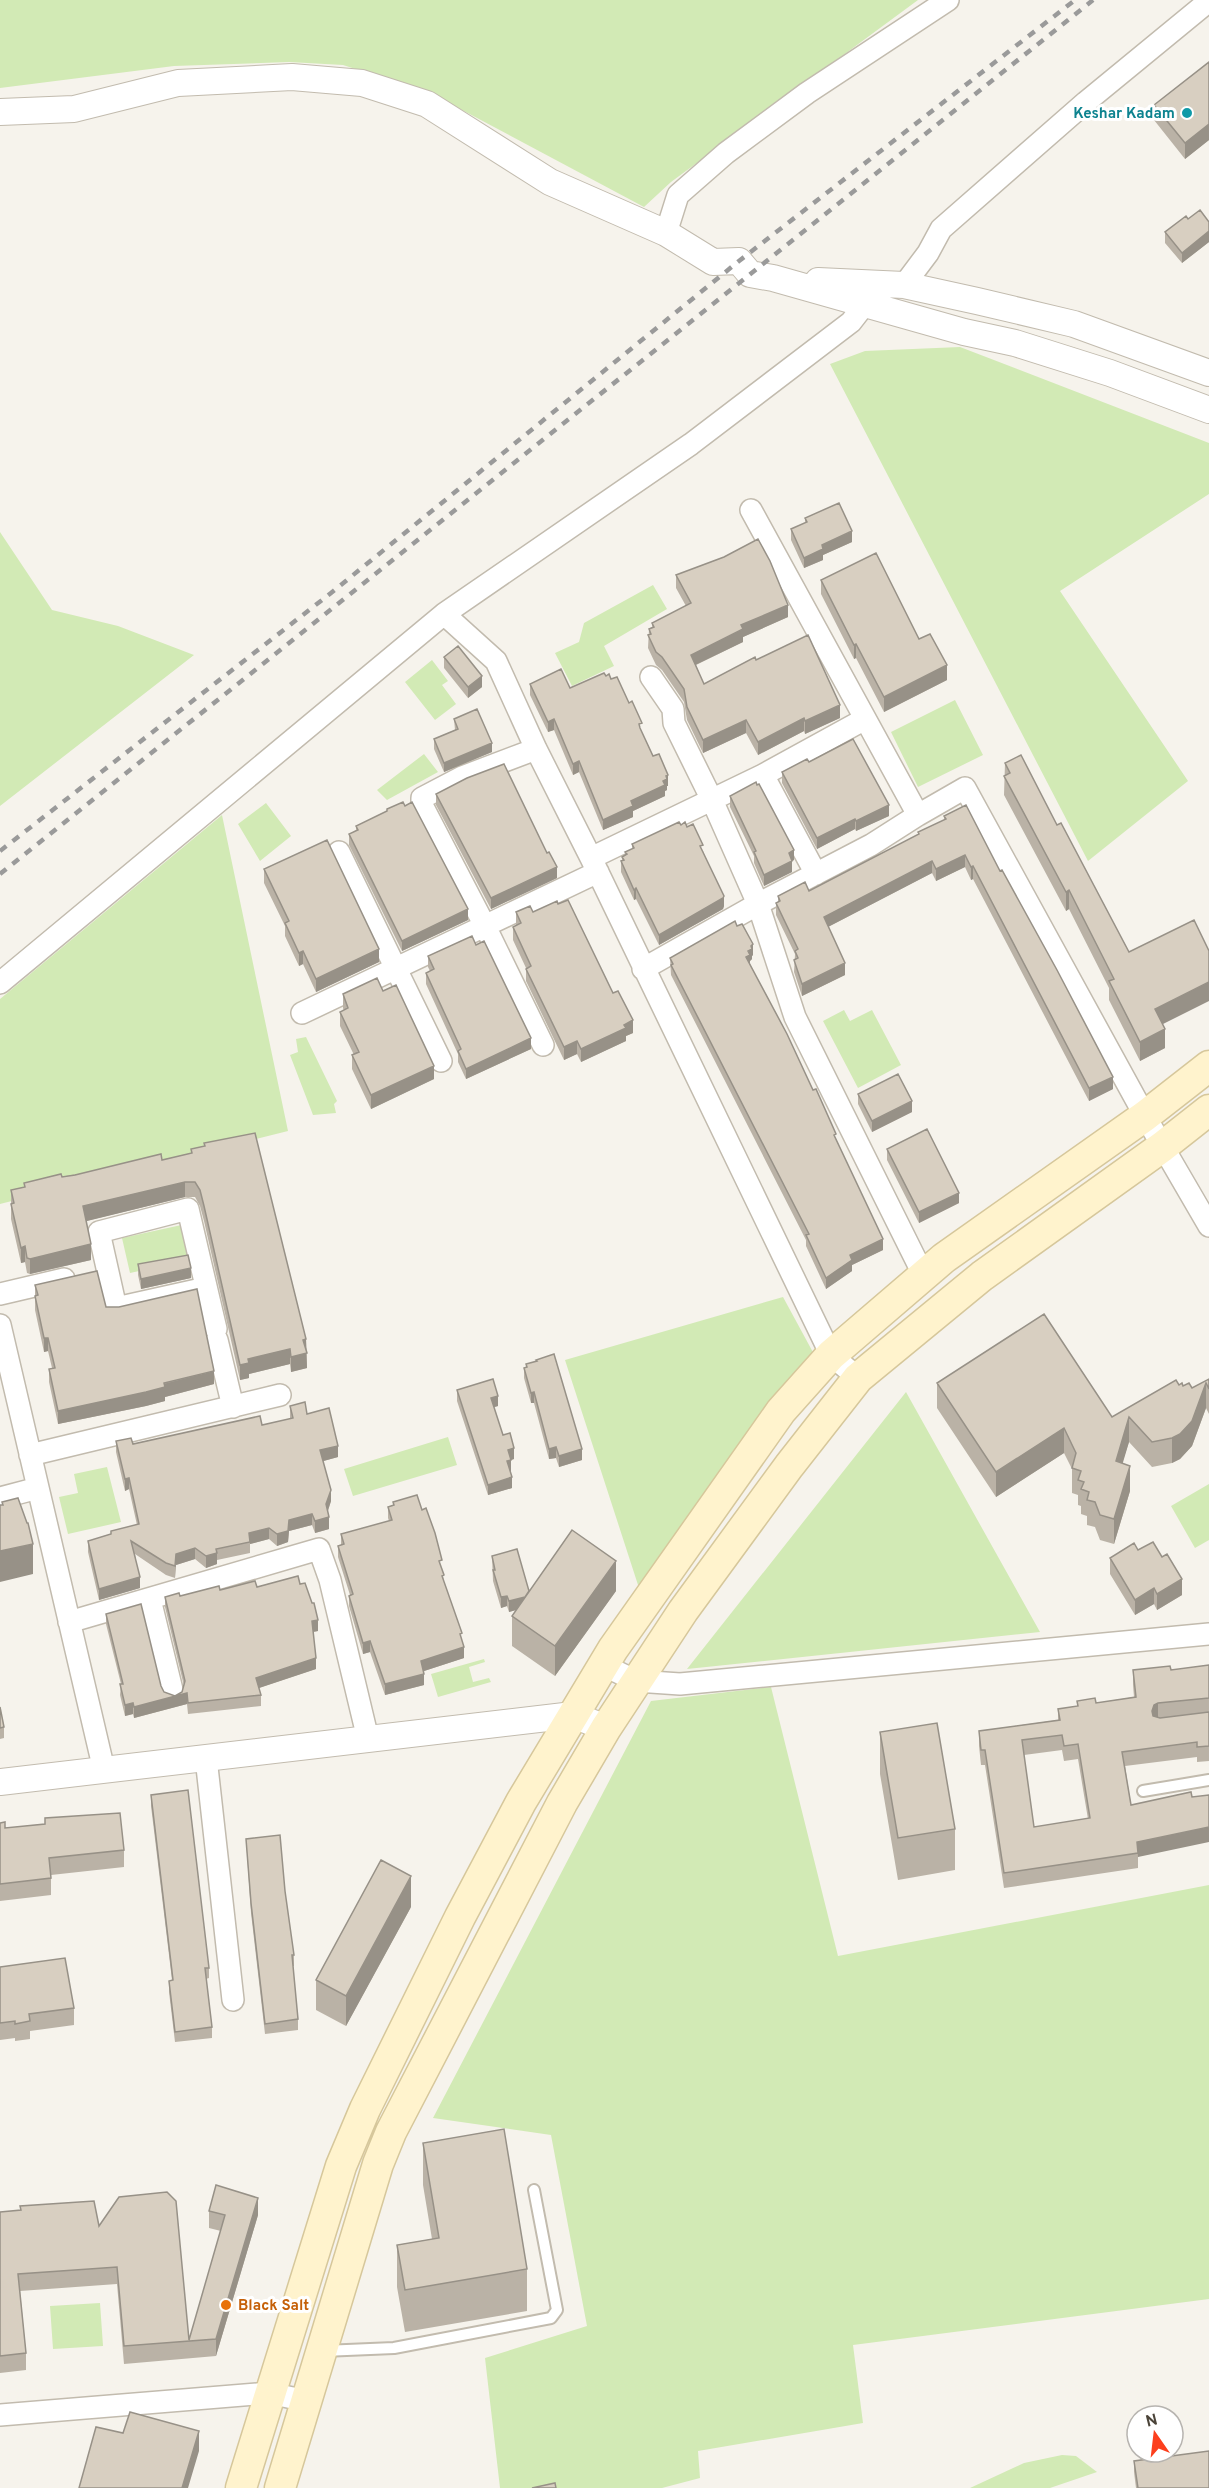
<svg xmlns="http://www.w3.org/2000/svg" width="1209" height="2488" viewBox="0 0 1209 2488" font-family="Overpass,sans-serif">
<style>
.green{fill:#d2eab5}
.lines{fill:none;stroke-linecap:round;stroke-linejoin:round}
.service-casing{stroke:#c2bbae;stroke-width:14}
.minor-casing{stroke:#c2bbae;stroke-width:24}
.tertiary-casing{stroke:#c2bbae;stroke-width:28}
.secondary-casing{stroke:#d6c79b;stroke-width:33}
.service{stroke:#fff;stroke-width:10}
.minor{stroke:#fff;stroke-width:21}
.tertiary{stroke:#fff;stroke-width:26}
.secondary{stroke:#fff3cd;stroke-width:30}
.rail{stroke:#9a9a9a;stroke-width:4.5;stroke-dasharray:8 8;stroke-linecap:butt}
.wall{fill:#bab2a6;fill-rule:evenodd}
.shaded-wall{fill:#979187}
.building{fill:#d8cfc1;stroke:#979187;stroke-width:1.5;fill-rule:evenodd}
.culture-dot{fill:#0f9aa8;stroke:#fff;stroke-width:2}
.food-dot{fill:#e8710a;stroke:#fff;stroke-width:2}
.labels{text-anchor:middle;stroke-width:6;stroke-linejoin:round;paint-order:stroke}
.culture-label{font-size:15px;font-weight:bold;fill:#0d838f;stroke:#fff;text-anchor:end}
.food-label{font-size:15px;font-weight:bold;fill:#c56008;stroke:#fff;text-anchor:start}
</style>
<rect width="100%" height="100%" fill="#f6f3ec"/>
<!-- green -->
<path class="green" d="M0,0H918L671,182L644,207L430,93L343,65L289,62L174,66L0,88Z
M960,347L1209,443V494L1060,591L1188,781L1088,861L830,364L865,351Z
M0,532L52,610L118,626L194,655L0,806Z
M653,585L667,609L604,646L614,666L572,686L555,653L579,642L584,623Z
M432,660L448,681L442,685L456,704L435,720L405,682Z
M955,700L983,755L918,787L891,732Z
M424,754L438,772L387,800L377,790Z
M266,803L291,836L260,861L238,824Z
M222,815L288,1131L0,1204V999Z
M844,1010L850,1021L872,1010L901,1065L858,1088L823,1021Z
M306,1037L337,1101L334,1104L336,1113L313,1115L290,1055L298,1052L296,1039Z
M186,1224L194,1259L130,1273L122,1238Z
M783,1297L815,1356L639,1588L565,1360Z
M906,1392L1040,1632L687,1669Z
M448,1437L457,1465L353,1496L344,1469Z
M107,1467L121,1522L68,1534L59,1497L78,1493L74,1474Z
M1209,1484V1540L1195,1548L1171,1506Z
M484,1659L485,1662L469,1667L473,1682L489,1678L491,1682L438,1697L431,1674Z
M771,1687L838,1956L1209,1885V2299L853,2345L863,2423L698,2451L700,2478L662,2488H500L485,2358L587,2326L551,2135L433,2118L651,1701Z
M100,2303L103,2346L53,2349L50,2306Z
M1062,2455L1076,2456L1097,2472L1050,2488H970L1024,2463Z"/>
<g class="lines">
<!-- service casing -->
<g class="service-casing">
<path id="service" d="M1143,1791L1209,1780
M323,2351L394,2348L551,2318L557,2310L534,2190"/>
</g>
<!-- minor casing -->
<g class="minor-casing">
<path id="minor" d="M666,233L678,195L726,153L807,93L948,0
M904,285L928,253L941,229L1086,102L1209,1
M751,510L918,815L965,788L1145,1116L1209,1226
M444,614L691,444L851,322L865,304
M651,677L673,709L674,723L712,800L758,904L795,1017L923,1274
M536,749L462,777L422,798V805L485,926L543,1045
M763,775L865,719
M339,852L441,1061
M591,858L763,775L816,874
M643,969L758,904L871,845L918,815
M0,983L444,614L496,661L536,749L591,858L831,1355L858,1378
M302,1013L598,872
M206,1288L116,1308L99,1232L188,1209L216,1329
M0,1294L64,1279
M0,1325L104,1770
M217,1340L233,1407
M30,1455L280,1395
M0,1498L38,1488
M150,1599L173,1694
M69,1622L319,1549L330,1580L368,1739
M603,1665L636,1681L680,1684L1209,1634
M206,1758L233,2000
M0,2415L269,2393L307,2401"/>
</g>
<!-- tertiary casing -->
<g class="tertiary-casing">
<path id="tertiary" d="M0,112L74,109L178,83L292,77L362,83L427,104L550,182L666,233L713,262L739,261L750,274L773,278L964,332L1015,343L1110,373L1209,410
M818,281L904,285L977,301L1074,324L1209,373
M0,1782L573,1715L606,1728"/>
</g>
<!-- secondary casing -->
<g class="secondary-casing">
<path id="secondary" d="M241,2488L341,2166L365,2109L460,1917L521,1802L613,1649L781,1411L831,1355L944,1258L1145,1116L1209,1066
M280,2488L378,2164L391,2132L562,1803L606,1728L683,1611L789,1466L858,1378L982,1276L1162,1147L1209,1110"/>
</g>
<!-- service -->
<use href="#service" class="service"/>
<!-- minor -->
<use href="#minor" class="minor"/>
<!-- tertiary -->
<use href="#tertiary" class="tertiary"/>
<!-- secondary -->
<use href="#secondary" class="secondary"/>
<!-- rail -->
<path class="rail" d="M0,851L331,593L739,261L1075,0
M0,874L1093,0"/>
</g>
<!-- wall -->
<path class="wall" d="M1209,62V140L1185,159L1154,120V105Z
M1188,219L1209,222V242L1182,263L1165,243V232Z
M805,518L852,542L823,555V560L804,568L791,540V529L805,523Z
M676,575L788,617L743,637V642L696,665L704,684L756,660L840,718L805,734L804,731L758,755L746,733L703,753L687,720L684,702L662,670L656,665L648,648L649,629L652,627V623L686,606L676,588Z
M821,580L919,639L947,680L884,712L856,658L854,659L821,594Z
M444,657L482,687L468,698L444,668Z
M606,676L611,679L642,733L668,786H667V790L665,791V796L633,811V817L603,830L579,772L573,775L554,730L548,732L530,695V684L570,688Z
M454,719L492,752L444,772L434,749V739L455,730Z
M809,762L889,816L856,831L855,829L817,849L782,783V772Z
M1005,763L1057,825L1162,1024L1165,1048L1140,1061L1109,1000V988L1069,909L1066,911L1004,795Z
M436,794L547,853L557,878L491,909L436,805Z
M730,796L794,860L792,861V872L764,886L754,863V856L730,807Z
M387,809L468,920L402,951L349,845V834L356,830V826L387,812Z
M944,816L1113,1089L1089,1101L973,879L971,880L965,867L936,881L932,873L828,927L845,975L802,996L794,972L795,954L776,915V903L778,902V896L809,891L918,835V832L944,820Z
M681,825L687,827L703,851L724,906L723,909L659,945L636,899L634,900L621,872V861H622V857L625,855V852L632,849V844Z
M264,869L379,962L316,992L303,964L299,966L285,936V926L264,883Z
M516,912H533L633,1033L626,1036V1041L581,1062L577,1054L564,1060L526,981V968L513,940V927L516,925Z
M476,945L531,1049L466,1079L458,1062V1054L426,984V973L430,971L428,967V956Z
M753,955L752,956V959L750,961V964L836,1139L883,1250L852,1265V1271L826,1289L806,1246V1240L671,975L670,958Z
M383,991L434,1079L371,1109L352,1069V1055H354L340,1026V1012L344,1011L343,1008V994Z
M858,1094L912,1112L872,1132L858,1104Z
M204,1143L306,1339L307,1368L291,1372L290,1364L249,1374V1378L240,1380L204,1221L200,1206L195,1197H185L86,1221L91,1260L30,1274L27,1273L25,1262L21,1263L11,1219V1190L24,1187V1183L162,1160L191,1153V1149L204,1146Z
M887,1149L959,1203L919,1223L887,1160Z
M138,1264L191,1278L141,1289L138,1275Z
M35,1285L106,1307L214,1384L165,1397V1401L146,1406L58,1424L49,1382V1369L52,1368L48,1351L44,1352L35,1310Z
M526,1364L582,1460L559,1467L556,1458L549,1459L534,1403H531L524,1378V1368L526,1367Z
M1209,1379V1414L1206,1408L1192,1446L1180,1459L1172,1463L1152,1467L1129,1442L1122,1463L1130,1491L1114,1544L1100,1540L1095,1527L1087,1525V1516L1081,1514V1506L1078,1505V1495L1072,1493V1469L1064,1453L996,1497L937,1408V1383L1112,1417L1179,1385L1192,1388Z
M457,1390L498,1406L494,1407L503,1435L514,1459L511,1460V1471H510L512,1488L488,1495L457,1401Z
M290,1406L307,1414L338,1457L323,1461L331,1501L328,1511L329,1529L315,1533L312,1525L289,1531L288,1542L277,1546L269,1539L250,1544V1553L217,1560V1564L206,1568L195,1559L176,1565L175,1578L166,1575L135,1554L140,1588L99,1600L88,1552V1541L111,1534V1531L137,1525L129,1489L125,1491L116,1452V1441L133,1444L262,1425L290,1419Z
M393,1502L442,1570L444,1582L462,1641L464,1658L424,1671V1685L385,1695L370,1652L363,1654L349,1606V1596L350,1595L338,1557V1546L341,1545V1534L389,1521L388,1518V1507L393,1505Z
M1138,1550L1182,1595L1157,1610L1154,1604L1135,1615L1110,1574V1558Z
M492,1556L529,1591H616L555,1676L512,1646V1616L516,1610L509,1612L507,1606L501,1608L493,1581Z
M300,1584L318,1631L313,1632L316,1669L259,1688L261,1695V1706L188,1714L187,1704L134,1718L133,1714L125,1716L120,1695L121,1684L106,1624V1614L164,1692L175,1696L182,1692L184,1686L165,1607V1597L180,1596L220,1590L257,1587Z
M1209,1665V1761L1197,1762V1757L1125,1766L1131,1805L1191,1792L1138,1857V1868L1004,1888L985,1765H981L979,1746V1731L1058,1720V1709L1077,1706V1701L1096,1703L1134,1697L1133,1685V1670H1171ZM1062,1750L1064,1761L1078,1759L1088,1819L1034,1827L1024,1755Z
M0,1707L4,1727V1738L0,1739Z
M880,1732L955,1829V1870L898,1880L880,1774Z
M151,1795L209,1968V1978L206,1979L212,2027V2038L175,2042L169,1992V1981L172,1980L151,1806Z
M45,1818L124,1850V1867L51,1875V1895L0,1901V1823L5,1828L45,1824Z
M246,1839L294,1955V1966H293L298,2019V2030L265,2034L251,1913Z
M411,1907L346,2026L316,2010V1980Z
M0,1967L74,2008V2025L30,2031V2039L15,2041V2038L0,2040Z
M423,2143L527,2269V2311L405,2332L397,2287V2245L432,2239L423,2185Z
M209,2211L258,2215L216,2356L124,2364L117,2284L20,2291L26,2353V2370L0,2373V2212L99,2226L189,2340L221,2231L209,2228Z
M1134,2461L1209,2488H1136L1134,2472Z"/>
<!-- shaded-wall -->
<path class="shaded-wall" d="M1209,124V140L1185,159V143Z
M1209,231V242L1182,263V253Z
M852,531V542L823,555V560L804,568V558L822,545Z
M788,605V617L743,637V642L691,667V655L741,625Z
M856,644V658L854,659V645Z
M947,665V680L884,712V697Z
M482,676V687L468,698V687Z
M840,705V718L805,734V721Z
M804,718V731L758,755V742Z
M554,719V730L548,732V722Z
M746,720V733L703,753V740Z
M492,743V752L444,772V763Z
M579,761V772L573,775V764Z
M668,775V786H667V790L665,791V796L633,811V817L603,830V820L663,781L666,776Z
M889,805V816L856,831V821Z
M855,819V829L817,849V838Z
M794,850V860L792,861V872L764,886V875L789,853Z
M965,855V867L936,881V869Z
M932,861V873L824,929V917Z
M973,866V879L971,880V867Z
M557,867V878L491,909V898Z
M636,888V899L634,900V890Z
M1069,890V909L1066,911V892Z
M724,896V906L723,909L659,945V935Z
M468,909V920L402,951V941Z
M753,944V955L752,956V959L750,961V966L746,957L751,946Z
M379,949V962L316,992V979Z
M303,951V964L299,966V953Z
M845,963V975L802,996V984Z
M1209,982V1001L1155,1028V1009Z
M633,1020V1033L626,1036V1041L581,1062V1049Z
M1165,1029V1048L1140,1061V1042Z
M531,1038V1049L466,1079V1069Z
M577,1041V1054L564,1060V1047Z
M434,1066V1079L371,1109V1095Z
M1113,1077V1089L1089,1101V1088Z
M912,1101V1112L872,1132V1121Z
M185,1182V1197L83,1222V1206Z
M959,1193V1203L919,1223V1212Z
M883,1239V1250L852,1265V1271L826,1289V1278L850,1255Z
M91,1244V1260L30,1274V1259Z
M25,1246V1262L21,1263V1248Z
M191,1268V1278L141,1289V1279Z
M44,1338H48V1351L44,1352Z
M306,1339L307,1368L291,1372V1357L303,1340Z
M290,1349V1364L249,1374V1378L240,1380V1365L248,1359Z
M214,1371V1384L165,1397V1401L146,1406L58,1424V1411Z
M1206,1383V1408L1192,1446L1180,1459L1172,1463V1438Z
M534,1392V1403H531V1393Z
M498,1396V1406L491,1408V1398Z
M1129,1417V1442L1116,1486V1461Z
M1064,1428V1453L996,1497V1472Z
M338,1446V1457L320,1462V1450Z
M556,1447V1458L549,1459V1449Z
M514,1448V1459L508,1461V1450Z
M582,1449V1460L559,1467V1456Z
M511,1460V1471L507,1472V1461Z
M1130,1466V1491L1114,1544V1519Z
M512,1477V1488L488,1495V1485Z
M129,1478V1489L125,1491V1479Z
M331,1490V1501L326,1516V1504Z
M312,1514V1525L289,1531L288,1542L277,1546V1534L289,1520Z
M329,1517V1529L315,1533V1521Z
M269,1528V1539L250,1544L249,1533Z
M33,1544V1574L0,1582V1551Z
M195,1548V1559L176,1565L175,1578L176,1554Z
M217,1553V1564L206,1568V1556Z
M616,1561V1591L555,1676V1646Z
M140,1577V1588L99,1600V1589Z
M1182,1579V1595L1157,1610V1594Z
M1154,1588V1604L1135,1615V1600Z
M530,1595V1606L509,1612V1601Z
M507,1596V1606L501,1608V1597Z
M318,1620V1631L312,1632V1621Z
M370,1641V1652L363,1654V1643Z
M464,1647V1658L421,1672V1661Z
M316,1658V1669L256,1689V1678Z
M424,1674V1685L385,1695V1684Z
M187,1693V1704L134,1718V1707Z
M133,1703V1714L125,1716V1705Z
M1158,1703V1719L1154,1720L1152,1711L1154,1705Z
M1209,1827V1842L1138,1857L1137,1842Z
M411,1876V1907L346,2026V1996Z
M258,2198V2215L216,2356V2339Z
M199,2431V2451L188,2488H182Z"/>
<!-- building -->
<path class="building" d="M1209,62V124L1185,143L1154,105Z
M1200,210L1209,222V231L1182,253L1165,232L1186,216L1188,219Z
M839,503L852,531L822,545L823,549L804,558L791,529L807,522L805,518Z
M758,539L770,561L788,605L741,625L743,629L691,655L704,684L755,657L756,660L808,635L840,705L805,721L804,718L758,742L746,720L703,740L687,707L684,689L662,657L656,652L648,635L651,634L649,629L654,627L652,623L691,603L676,575L724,557Z
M876,553L919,639L930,634L947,665L884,697L856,644L854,645L821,580Z
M458,646L482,676L468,687L444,657Z
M561,669L570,688L604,673L606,676L609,674L611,679L617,677L629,703L632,701L642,723L639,724L640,728L653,756L659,754L668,775L666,776L667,779L663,781L665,785L631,801L633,806L603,820L579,761L573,764L554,719L548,722L530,684Z
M477,709L492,743L444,763L434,739L458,729L454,719Z
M853,739L889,805L856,821L855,819L817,838L782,772L807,759L809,762Z
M1021,755L1057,825L1061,823L1129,952L1194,920L1209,951V982L1155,1009L1165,1029L1140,1042L1109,981L1114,979L1069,890L1066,892L1004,776L1010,773L1005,763Z
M504,764L547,853L549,852L557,867L491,898L436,794L467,778Z
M756,782L757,785L759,784L794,850L789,853L792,861L764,875L754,852L756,851L730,796Z
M403,802L405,806L412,802L468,909L402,941L349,834L358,830L356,826L387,811V809Z
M966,805L1000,871L1002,870L1057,970L1113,1077L1089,1088L973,866L971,867L965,855L936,869L932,861L824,917L845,963L802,984L794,960L798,958L795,951L798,949L776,903L780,901L778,896L805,882L809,891L919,834L918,832L946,819L944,816Z
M679,822L681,825L685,822L687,827L693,824L703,845L700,846L724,896L723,898L659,935L636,888L634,890L621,861L624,860L622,857L627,854L625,852L634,848L632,844Z
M327,840L379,949L316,979L303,951L299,953L285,923L289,921L264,869Z
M568,900L613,993L618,991L633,1020L624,1025L626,1028L581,1049L577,1041L564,1047L526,969L531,966L513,927L521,923L516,912L530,906L533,912L557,901L558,904Z
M735,921L737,926L742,924L753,944L751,946L752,949L748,951L750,955L746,957L787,1034L813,1090L816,1089L836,1134L834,1135L883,1239L850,1255L852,1260L826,1278L806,1235L809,1234L671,965L673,964L670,958Z
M472,936L476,945L484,941L531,1038L466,1069L458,1051L461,1049L426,973L434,969L428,956Z
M377,978L383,991L396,985L434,1066L371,1095L352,1055L359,1052L340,1012L348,1008L343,994Z
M898,1074L912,1101L872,1121L858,1094Z
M927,1129L959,1193L919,1212L887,1149Z
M255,1133L306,1339L303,1340L307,1353L291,1357L290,1349L248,1359L249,1363L240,1365L204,1206L200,1190L195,1182H185L83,1206L91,1244L30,1259L27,1258L25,1246L21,1248L11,1204L14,1203L11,1190L25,1187L24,1183L61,1174L62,1177L75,1175L161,1154L162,1160L192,1153L191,1149L205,1146L204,1143Z
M188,1255L191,1268L141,1279L138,1264Z
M97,1271L106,1307H119L197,1289L214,1371L164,1383L165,1387L146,1392L58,1411L49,1369L55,1368L48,1338H44L35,1296L38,1295L35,1285Z
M1044,1314L1112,1417L1176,1380L1179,1385L1182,1383L1183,1386L1189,1383L1192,1388L1209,1379V1389L1206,1383L1192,1421L1180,1434L1172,1438L1152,1442L1129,1417L1116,1461L1130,1466L1114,1519L1100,1515L1095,1502L1087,1500L1089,1492L1081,1489L1084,1482L1078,1480L1081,1471L1072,1468L1076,1453L1064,1428L996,1472L937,1383Z
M554,1354L582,1449L559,1456L556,1447L549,1449L534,1392L531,1393L524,1368L527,1367L526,1364L537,1361L536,1360Z
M493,1379L498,1396L491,1398L503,1435L510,1433L514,1448L508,1450L511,1460L507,1461L512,1477L488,1485L457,1390Z
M305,1402L307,1414L329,1408L338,1446L320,1450L331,1490L326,1504L329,1517L315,1521L312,1514L289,1520L288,1531L277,1534L269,1528L249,1533L250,1542L216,1549L217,1553L206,1556L195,1548L176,1554L175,1566L166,1563L131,1541L140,1577L99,1589L88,1541L111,1534V1531L139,1524L129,1478L125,1479L116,1441L131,1438L133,1444L260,1416L262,1425L293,1418L290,1406Z
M417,1495L422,1510L426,1508L435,1533L442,1560L439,1561L444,1575L442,1576L462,1633L460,1634L464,1647L421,1661L424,1674L385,1684L370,1641L363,1643L349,1596L353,1594L338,1546L344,1544L341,1534L392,1520L388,1507L394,1505L393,1502Z
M18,1498L27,1523H28L33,1544L0,1551V1505H3L2,1502Z
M572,1530L616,1561L555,1646L512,1616Z
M1153,1542L1162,1557L1167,1554L1182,1579L1157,1594L1154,1588L1135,1600L1110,1558L1134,1543L1138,1550Z
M517,1549L529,1591L525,1597L509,1601L507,1596L501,1597L493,1570H495L492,1556Z
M298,1576L300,1584L305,1583L312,1603H314L318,1620L312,1621L316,1658L256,1678L261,1695L188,1703L187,1693L134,1707L133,1703L125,1705L120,1684H123L106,1614L141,1604L161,1686L164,1692L175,1696L182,1692L185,1681L165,1597L179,1593L180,1596L219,1586L220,1590L255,1581L257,1587Z
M1209,1665V1698L1158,1703L1154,1705L1152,1711L1153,1716L1160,1718L1209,1712V1746L1197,1747V1742L1122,1752L1131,1805L1191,1792L1192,1797L1209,1795V1827L1137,1842L1138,1853L1004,1873L985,1750H981L979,1731L1060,1720L1058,1709L1078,1706L1077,1701L1095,1698L1096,1703L1136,1697L1133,1670L1170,1666L1171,1670ZM1062,1735L1064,1746L1078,1744L1090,1818L1034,1827L1022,1740Z
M0,1707L4,1727L0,1728Z
M937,1723L955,1829L898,1838L880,1732Z
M188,1790L209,1968H205L212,2027L175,2032L169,1981L173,1980L151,1795Z
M120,1813L124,1850L49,1858L51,1878L0,1884V1823L5,1822V1828L45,1824V1818Z
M280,1835L285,1891L294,1955H292L298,2019L265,2024L251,1903L246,1839Z
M381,1860L411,1876L346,1996L316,1980Z
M65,1958L74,2008L29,2014L30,2021L15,2024V2021L0,2023V1967Z
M504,2129L527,2269L405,2290L397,2245L439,2238L423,2143Z
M216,2185L258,2198L216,2339L124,2346L117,2267L18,2274L26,2353L0,2356V2212L21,2210L20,2206L94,2201L99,2226L119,2197L167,2192L176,2201L189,2340L225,2215L209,2211Z
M130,2412L199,2431L182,2488H79L96,2427L123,2433Z
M1209,2451V2488H1138L1134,2461Z
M555,2483L556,2488H532Z"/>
<!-- markers -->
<circle class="culture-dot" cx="1187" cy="113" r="6"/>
<circle class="food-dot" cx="226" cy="2305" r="6"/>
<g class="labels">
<!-- culture labels -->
<g class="culture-label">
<text x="1175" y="118">Keshar Kadam</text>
</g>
<!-- food labels -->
<g class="food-label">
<text x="238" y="2310">Black Salt</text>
</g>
</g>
<!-- north arrow -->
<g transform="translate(1155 2434) rotate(346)"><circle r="28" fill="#ffffff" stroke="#b7b4b0" stroke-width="1.5"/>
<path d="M0-4.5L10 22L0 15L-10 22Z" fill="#fc3f1d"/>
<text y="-9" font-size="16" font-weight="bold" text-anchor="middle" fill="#4b4439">N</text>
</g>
</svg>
